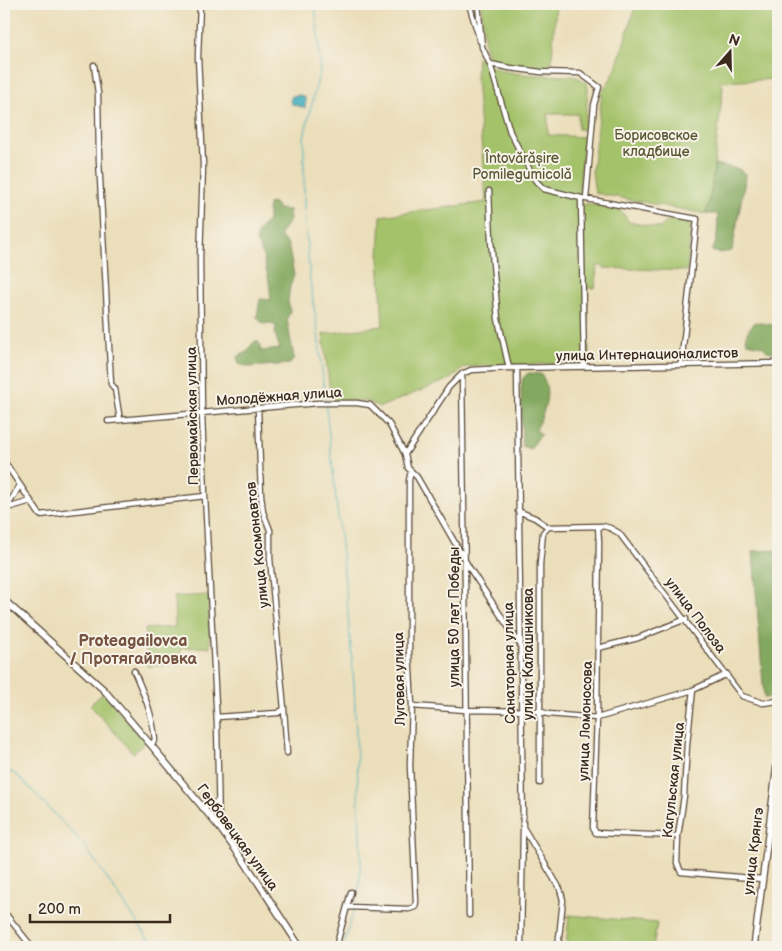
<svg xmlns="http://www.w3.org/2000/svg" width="782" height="951" viewBox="0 0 782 951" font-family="'Balsamiq Sans',sans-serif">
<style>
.green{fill:#a4c26a;stroke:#707644}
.forest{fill:#83a85e;stroke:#5f693e}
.water{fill:#3faebb;stroke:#3d6c6c}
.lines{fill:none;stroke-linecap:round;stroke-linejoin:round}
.stream{stroke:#3faebb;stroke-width:1}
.minor-casing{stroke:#554535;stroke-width:7}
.tertiary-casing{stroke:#554535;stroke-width:8}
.minor{stroke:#fff;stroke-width:4.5}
.tertiary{stroke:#fff;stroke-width:5.5}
.labels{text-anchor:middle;stroke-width:4;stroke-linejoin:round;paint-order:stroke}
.park-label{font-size:14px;fill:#5a5835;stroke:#f7f3e8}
.street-label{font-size:14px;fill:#3b2a1e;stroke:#f7f3e8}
.quarter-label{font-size:16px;font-weight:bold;fill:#755340;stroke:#f7f3e8}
</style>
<rect width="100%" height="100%" fill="#f7f3e8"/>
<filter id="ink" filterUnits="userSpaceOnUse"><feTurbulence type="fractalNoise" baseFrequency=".02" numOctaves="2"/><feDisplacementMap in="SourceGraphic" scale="10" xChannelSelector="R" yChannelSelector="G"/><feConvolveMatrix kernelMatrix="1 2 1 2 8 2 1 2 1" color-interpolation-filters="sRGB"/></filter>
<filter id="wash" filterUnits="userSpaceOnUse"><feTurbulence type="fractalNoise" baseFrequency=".0096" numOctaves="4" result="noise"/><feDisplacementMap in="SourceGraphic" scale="20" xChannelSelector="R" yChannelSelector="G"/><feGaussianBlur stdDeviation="1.12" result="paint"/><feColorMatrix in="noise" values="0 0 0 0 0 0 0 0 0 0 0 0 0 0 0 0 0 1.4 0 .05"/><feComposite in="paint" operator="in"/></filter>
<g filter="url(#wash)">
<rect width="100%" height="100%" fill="#ebdeba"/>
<!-- green -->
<path class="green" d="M481,4H556L551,71L496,65L488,57L485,47Z
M636,4H778V79L721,82L723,87L711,193L706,214L595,193L592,172L602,93L615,71Z
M484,57L486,64C508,77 547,75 572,76L579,78L587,83L588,89L585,130L578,129V114H548V135L584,137L578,204H590L620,209L629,222L660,228C663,225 666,221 671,220C679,218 690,221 691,230L687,271L604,268V266H597L595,288H587L589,362L465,367L450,379L380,407L366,401L331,400L323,334L383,326L379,258L381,216L486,202L476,78L477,58Z
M208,595L210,647L181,648L182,664L147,666L145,629L175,627L174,597Z
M103,693L146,742L133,753L90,705Z
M569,915L657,923L653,947H566Z"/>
<!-- forest -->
<path class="forest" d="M714,164L739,169L746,175L732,251C725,252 718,254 712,251C719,239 717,226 718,214H706L711,193Z
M274,203L279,209L289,210L290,220L280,234L282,239L288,244L294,275L290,287L288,301L290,311L287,319L294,358L290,364L249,367L239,364L237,357L248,351L252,344L257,340L261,346L260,351L280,349L275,334L276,326L270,323L263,324L257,317L260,299L271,300L269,281L262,253L256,241L258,232L268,220V204Z
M755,322L778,326V353L767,351L762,346L747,343C744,334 749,329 755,322Z
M528,373L541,374C553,391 544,413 536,430L541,434L530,449L522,446L521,388L523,378Z
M778,550V697L764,698L753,551Z"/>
<!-- water -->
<path class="water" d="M300,95L304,97L306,100L305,108L292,104L290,101L292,96Z"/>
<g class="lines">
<!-- stream -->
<path class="stream" d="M315,4L319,44L320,70L304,137V209L310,281L318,333L346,591L354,684L361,862L359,886L355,905
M4,768L18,776L84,845L154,947
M343,947L354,909"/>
</g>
</g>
<g filter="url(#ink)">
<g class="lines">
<!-- minor casing -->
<g class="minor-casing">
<path id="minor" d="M200,4L198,57L203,165L200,259L202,413L205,496L217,724L219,827
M469,4L480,41
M478,4L482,47L490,64L510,68L541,72L580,73L599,87L594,105L586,199
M490,64L510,132L535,180L544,189L581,198L697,219L681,365
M94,65L98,93L99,160L111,384L115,389L120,420
M489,191L491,241L498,319L509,368
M581,198L584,367
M517,368L523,828L521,944
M108,421L318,403H357L370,405L389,424L405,454L408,468L417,477L470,569L519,643
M405,454L449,387L462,374
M4,461L40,515L205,496
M4,509L31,501
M6,509L20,485
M518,511L535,518L548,527L603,526L610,528L619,533L742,696L763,703L778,701
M598,527L599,542L597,718L593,828L596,833L678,836
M598,648L638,638L686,619
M134,671C144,694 153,715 155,740L151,745
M693,690L687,744L684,796L678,836L677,863L681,872L762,879
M412,706L466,710L539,711L548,714L597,718L693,690L727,674
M284,709L287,753
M217,717L278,713L284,709L270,558V530L263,512L261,495L258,408
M540,783V564L543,533L548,527
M203,808L218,801
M769,824L778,825
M524,829L560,889L563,900L558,947
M347,907L409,909L415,907L416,902L410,765L412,706L409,652V480L411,471
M4,912L32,947
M469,915C466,735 466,554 462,374L471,370L509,368L778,363
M336,947L351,892"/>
</g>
<!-- tertiary casing -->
<g class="tertiary-casing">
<path id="tertiary" d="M4,600L104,690L151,745L219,827L246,864L300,947
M754,947L778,757"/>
</g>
<!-- minor -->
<use href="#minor" class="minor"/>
<!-- tertiary -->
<use href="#tertiary" class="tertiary"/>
</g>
</g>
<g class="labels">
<!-- park labels -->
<g class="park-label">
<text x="656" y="140">Борисовское<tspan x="656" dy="16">кладбище</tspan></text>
<text x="522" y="163">Întovărășire<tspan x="522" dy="16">Pomilegumicolă</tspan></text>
</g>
<!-- street labels -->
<g class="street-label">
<text transform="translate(647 354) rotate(-1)" y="5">улица Интернационалистов</text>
<text transform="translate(279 396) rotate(-4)" y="5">Молодёжная улица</text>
<text transform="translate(192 416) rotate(-91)" y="5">Первомайская улица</text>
<text transform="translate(257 545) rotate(-96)" y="5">улица Космонавтов</text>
<text transform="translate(696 615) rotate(53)" y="5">улица Полоза</text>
<text transform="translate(454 617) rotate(-90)" y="5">улица 50 лет Победы</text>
<text transform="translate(528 654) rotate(-90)" y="5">улица Калашникова</text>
<text transform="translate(509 663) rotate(-91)" y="5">Санаторная улица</text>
<text transform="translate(399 679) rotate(-91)" y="5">Луговая улица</text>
<text transform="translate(585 721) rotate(-88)" y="5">улица Ломоносова</text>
<text transform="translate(673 780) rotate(-84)" y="5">Кагульская улица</text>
<text transform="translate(238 837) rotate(54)" y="5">Гербовецкая улица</text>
<text transform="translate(753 851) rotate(-83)" y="5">улица Крянгэ</text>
</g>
<!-- quarter labels -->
<g class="quarter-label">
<text x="133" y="646">Proteagailovca<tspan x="133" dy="18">/ Протягайловка</tspan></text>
</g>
</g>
<!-- margin -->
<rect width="782" height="951" fill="none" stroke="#f7f3e8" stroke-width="20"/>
<!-- north arrow -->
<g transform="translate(730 52) rotate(20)" stroke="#f7f3e8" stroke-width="4" paint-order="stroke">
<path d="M0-4L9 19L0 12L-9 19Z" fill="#3b2a1e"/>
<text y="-8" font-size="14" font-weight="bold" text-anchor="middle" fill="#3b2a1e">N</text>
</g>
<!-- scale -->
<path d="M30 914v8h140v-8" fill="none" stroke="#3b2a1e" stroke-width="2.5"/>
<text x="38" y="914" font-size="15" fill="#3b2a1e" stroke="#f7f3e8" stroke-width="4" paint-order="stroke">200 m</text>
</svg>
